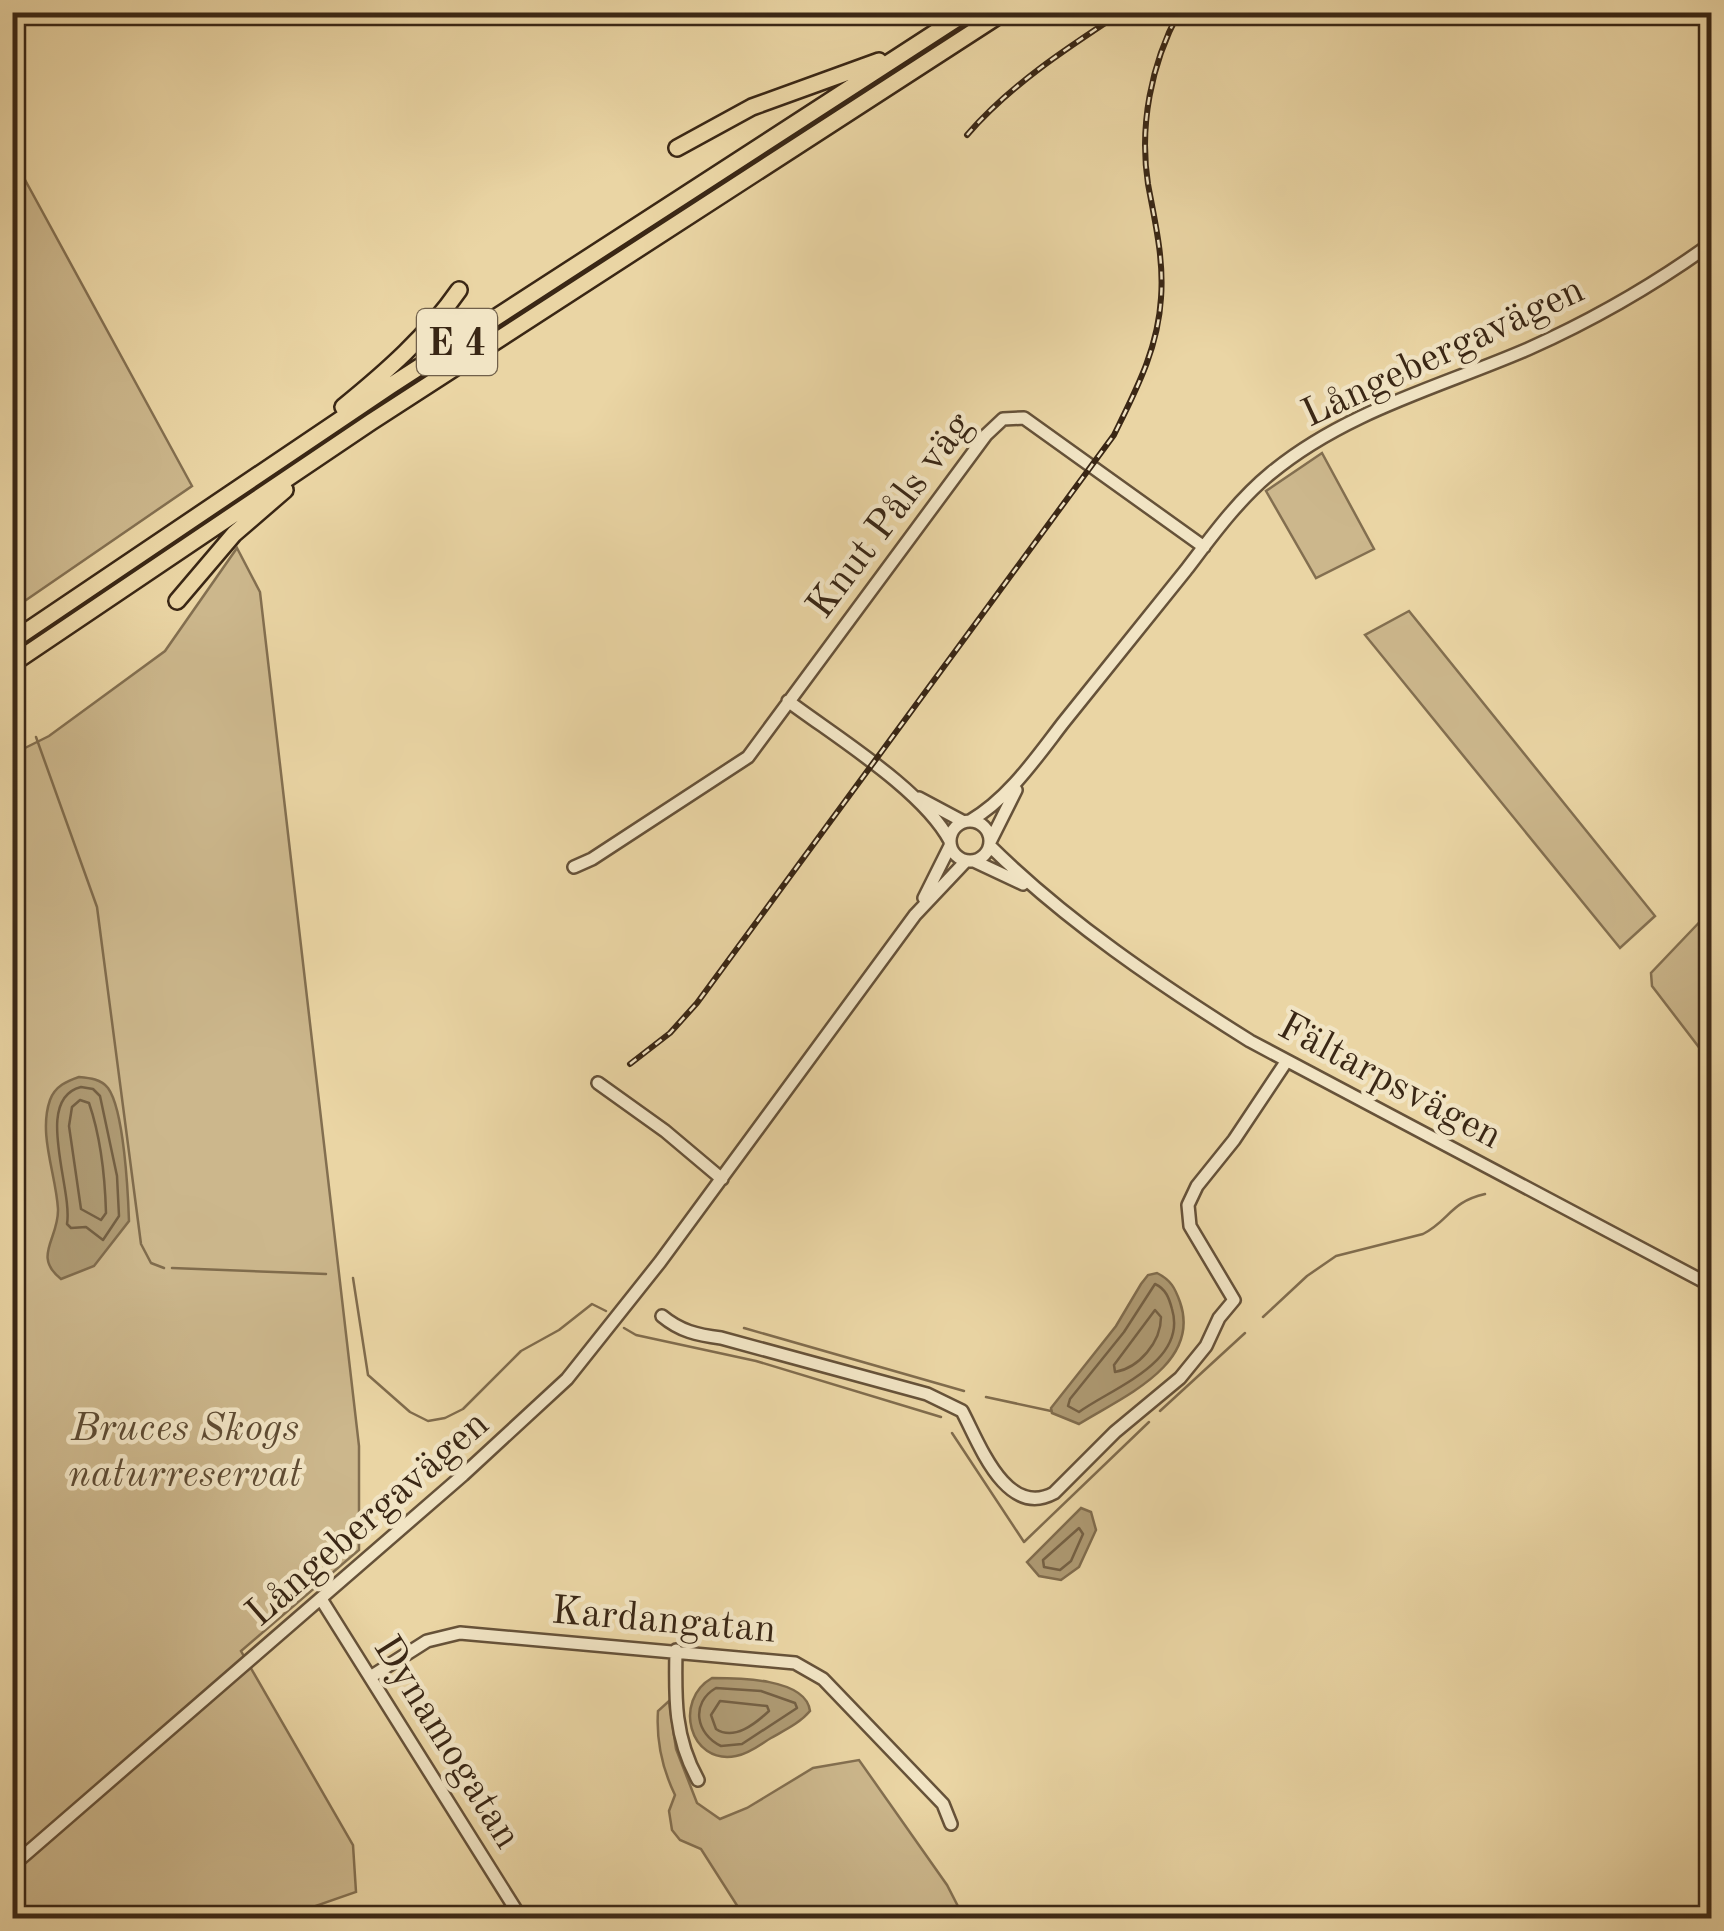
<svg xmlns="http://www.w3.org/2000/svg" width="1724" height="1931" viewBox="0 0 1724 1931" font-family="'Old Standard TT',serif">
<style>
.green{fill:#ccb78c;stroke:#836f50;stroke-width:2.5}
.water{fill:#ae9a73;stroke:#806c4d;stroke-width:2.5}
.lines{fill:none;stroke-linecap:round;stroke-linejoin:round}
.shore{stroke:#746044;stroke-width:2.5}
.stream{stroke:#806c4d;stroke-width:2.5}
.minor-casing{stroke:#665239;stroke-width:16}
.highway-casing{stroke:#3a2715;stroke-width:20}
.minor{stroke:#f1e4c4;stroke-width:11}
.highway{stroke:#ead5a4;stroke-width:15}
.rail-casing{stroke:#3a2715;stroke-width:6}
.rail{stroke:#f1e4c4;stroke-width:2.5;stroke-dasharray:8;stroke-linecap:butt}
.labels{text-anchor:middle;stroke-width:9;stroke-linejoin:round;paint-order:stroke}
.shield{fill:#f1e4c4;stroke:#71604a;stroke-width:2.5}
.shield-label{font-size:38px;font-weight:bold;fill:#3a2715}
.street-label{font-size:40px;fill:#3a2715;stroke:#f1e4c4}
.park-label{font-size:40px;font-style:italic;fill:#5e4b33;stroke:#f1e4c4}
</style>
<rect width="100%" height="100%" fill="#ead5a4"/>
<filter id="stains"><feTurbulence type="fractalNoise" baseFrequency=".002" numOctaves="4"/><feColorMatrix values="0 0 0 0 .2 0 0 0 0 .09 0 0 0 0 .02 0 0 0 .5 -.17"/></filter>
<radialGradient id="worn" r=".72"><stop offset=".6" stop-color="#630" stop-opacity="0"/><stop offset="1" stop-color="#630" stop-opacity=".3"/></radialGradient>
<!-- green -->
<path class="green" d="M12,156L192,486L13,609H12Z
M1322,453L1374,549L1316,578L1266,491Z
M237,548L260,592L359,1446V1550L241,1651L353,1845L356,1892L301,1911L302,1918H13V754L49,736L165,651Z
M1409,611L1655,916L1620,948L1365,635Z
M1711,910V1063L1652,986L1651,973Z
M669,1701L676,1749L697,1803L720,1819L747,1808L813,1768L859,1760L947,1885L964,1918H745L701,1849L680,1840L672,1830L669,1811L675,1795C662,1768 656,1741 658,1711Z"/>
<!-- water -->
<path class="water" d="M79,1077C90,1078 101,1079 108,1088C124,1110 128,1192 129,1221L94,1266L61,1279C32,1256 59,1239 58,1209C56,1174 38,1134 50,1100C55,1086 67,1081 79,1077Z
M1157,1273C1171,1280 1175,1288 1180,1302C1202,1365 1120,1398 1079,1424L1052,1413L1051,1408L1116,1326L1141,1284L1148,1275Z
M1081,1508L1091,1512L1096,1530L1079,1567L1061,1580L1039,1576L1027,1562Z
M712,1678C738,1678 806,1678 810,1711C800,1723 785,1730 771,1738C761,1744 749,1754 736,1756C689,1765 673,1700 712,1678Z"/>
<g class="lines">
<!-- shore -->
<path class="shore" d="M81,1087L93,1089L100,1096L117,1176L119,1216L103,1240L86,1227L71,1228L67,1224C73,1188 33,1099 81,1087Z
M80,1100L89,1103C101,1138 105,1176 106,1213L101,1220L81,1209L69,1126L72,1107Z
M1155,1284C1166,1289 1169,1298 1172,1309C1188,1362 1112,1388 1079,1412L1068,1406L1070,1399L1124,1332Z
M1155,1310L1161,1317C1161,1342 1139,1368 1115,1372L1114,1365Z
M1079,1528L1083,1534L1071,1561L1060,1570L1044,1567L1043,1560Z
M716,1688L761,1691L795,1703L797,1708L742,1744L721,1746C696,1734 690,1703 716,1688Z
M720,1701L767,1706L769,1711C755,1724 734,1741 716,1729L711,1715Z"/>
<!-- stream -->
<path class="stream" d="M36,737L97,907L141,1244L151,1263L164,1268
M172,1268L326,1274
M353,1278L368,1375L410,1412L428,1421L445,1418L463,1409L521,1351L559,1330L592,1304L606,1311
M1263,1317L1307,1276L1336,1256L1423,1234C1450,1220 1450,1202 1485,1194
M624,1328L636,1335L756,1361L941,1417
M744,1328L964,1391
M986,1397L1051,1411
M1160,1411L1245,1333
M952,1433L1024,1542L1149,1422"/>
<!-- minor casing -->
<g class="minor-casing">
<path id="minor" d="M788,701C836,737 923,790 950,841
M919,798L964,822
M950 841a20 20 0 1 1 40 0a20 20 0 1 1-40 0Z
M970,821C1009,798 1036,758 1063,723C1104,672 1145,621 1186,570C1212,536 1237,501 1271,473C1346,411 1440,387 1528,349C1593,320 1654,285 1712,243
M991,840L1016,790
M990,846C1066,921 1159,984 1250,1041L1712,1286
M974,861L1023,884
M574,867L592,859L748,757L986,435L1003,419L1024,418L1204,547
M924,898L950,846
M598,1083L665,1131L722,1179
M662,1316C680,1331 697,1335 721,1338L927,1394L962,1411C979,1443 1006,1519 1054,1493L1115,1432L1180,1378L1206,1346L1219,1318L1234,1300L1190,1226L1188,1205L1197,1186L1234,1140L1286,1062
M321,1599L521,1918
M676,1650C675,1698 674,1737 698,1780
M372,1676L427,1641L460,1633L795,1663L823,1679L943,1804L951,1824
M12,1866L463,1475L567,1379L660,1262L915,915L966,861
M365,1913L367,1918"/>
</g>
<!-- highway casing -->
<g class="highway-casing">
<path id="highway" d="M677,148L752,107L879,61
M343,407C386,372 427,336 459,290
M177,601L234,534L285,490
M12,641L390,386L967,12
M12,664L371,422L1004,12"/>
</g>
<!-- minor -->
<use href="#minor" class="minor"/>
<!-- highway -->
<use href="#highway" class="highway"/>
<!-- rail casing -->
<g class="rail-casing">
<path id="rail" d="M967,135C1010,85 1067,48 1122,12
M630,1064L670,1033L697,1003L1114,435C1136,390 1158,349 1161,298C1164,259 1155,222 1148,184C1139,126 1151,64 1179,12"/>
</g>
<!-- rail -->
<use href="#rail" class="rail"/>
</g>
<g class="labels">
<!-- shield labels -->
<rect class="shield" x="417" y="309" width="80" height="66" rx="8"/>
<g class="shield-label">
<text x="457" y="355">E 4</text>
</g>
<!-- street labels -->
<g class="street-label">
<text transform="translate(1442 350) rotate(-25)" y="14">Långebergavägen</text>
<text transform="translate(888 514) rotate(-53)" y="14">Knut Påls väg</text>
<text transform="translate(1391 1079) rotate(28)" y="14">Fältarpsvägen</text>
<text transform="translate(366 1517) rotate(-41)" y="14">Långebergavägen</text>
<text transform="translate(664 1618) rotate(5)" y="14">Kardangatan</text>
<text transform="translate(449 1741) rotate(58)" y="14">Dynamogatan</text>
</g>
<!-- park labels -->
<g class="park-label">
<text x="185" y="1440">Bruces Skogs<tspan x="185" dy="46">naturreservat</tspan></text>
</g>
</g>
<!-- margin -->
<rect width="1724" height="1931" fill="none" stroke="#ead5a4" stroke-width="50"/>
<rect x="15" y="15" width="1694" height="1901" fill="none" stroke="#3a2715" stroke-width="5"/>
<rect x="25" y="25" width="1674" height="1881" fill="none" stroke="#3a2715" stroke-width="2.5"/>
<rect width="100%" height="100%" filter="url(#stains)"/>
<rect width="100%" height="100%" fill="url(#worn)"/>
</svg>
